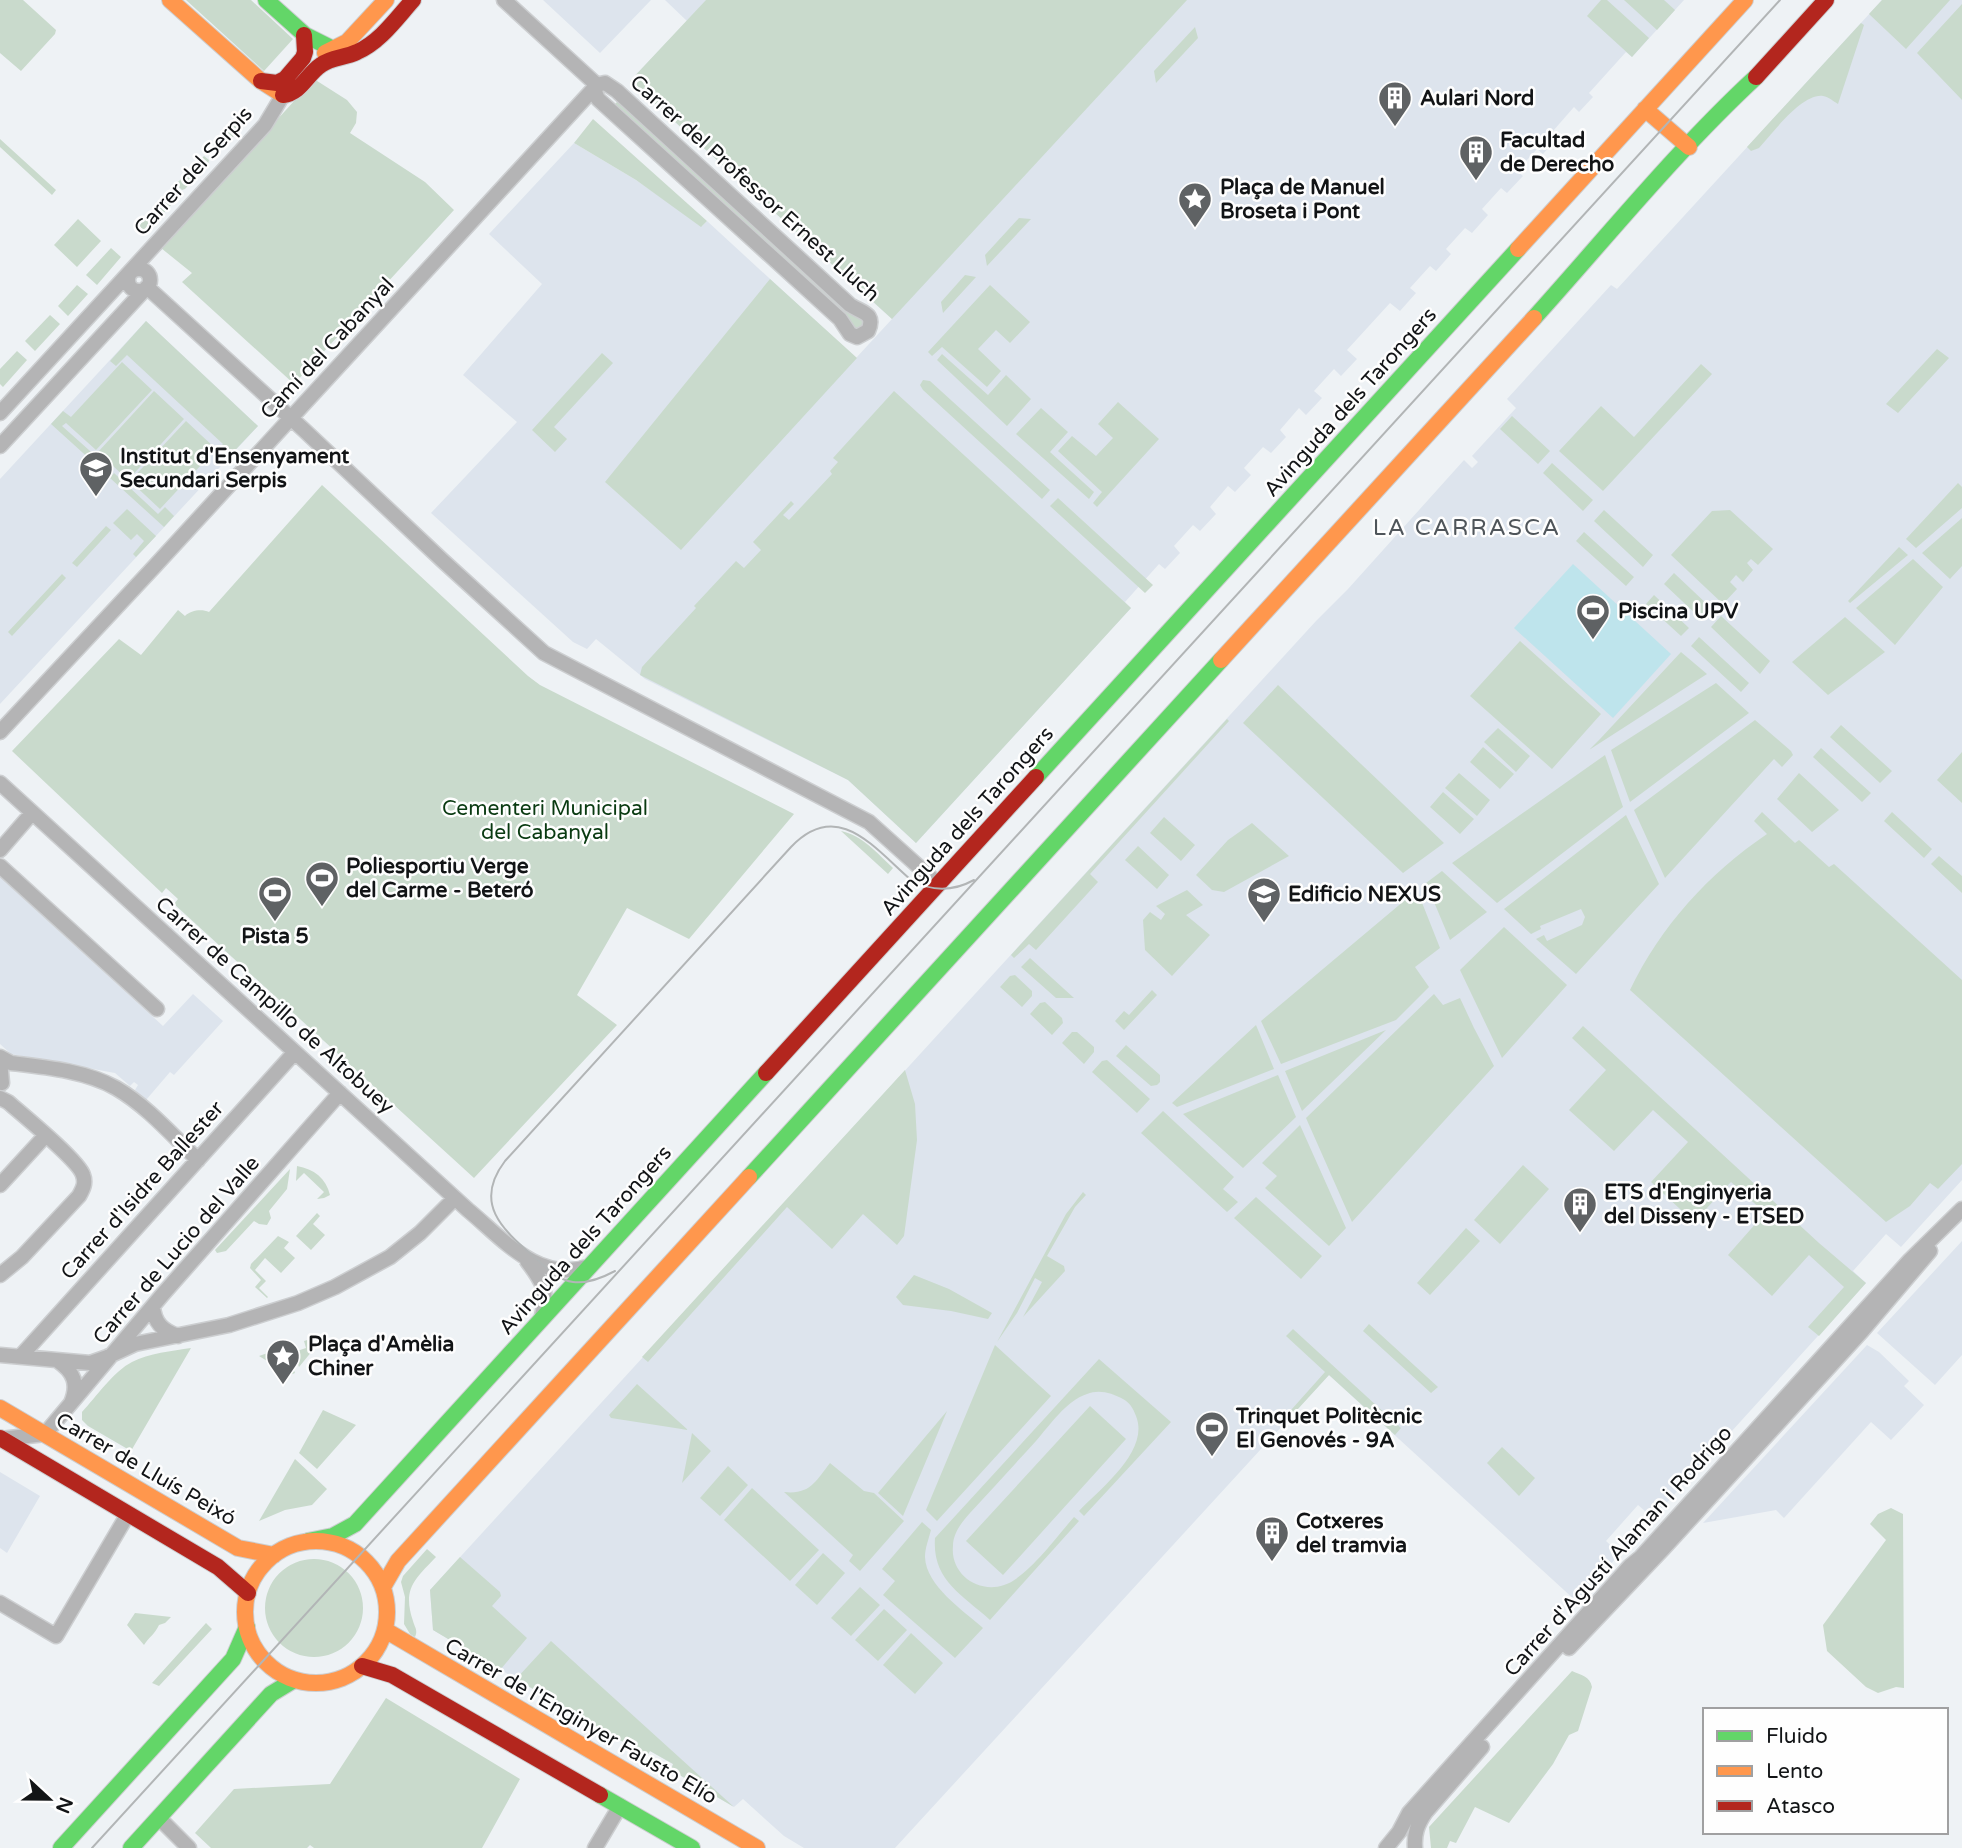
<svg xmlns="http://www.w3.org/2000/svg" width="1962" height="1848" viewBox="0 0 1962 1848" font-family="'Varela Round',sans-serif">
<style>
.built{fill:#dde4ed}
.green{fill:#c9dacc}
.water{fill:#bee4ec}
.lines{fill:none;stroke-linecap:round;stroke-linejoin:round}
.street-casing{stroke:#ccced0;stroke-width:17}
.fast-casing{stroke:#ccced0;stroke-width:18}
.slow-casing{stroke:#ccced0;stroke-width:18}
.jam-casing{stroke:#ccced0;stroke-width:18}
.street{stroke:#b4b4b5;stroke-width:14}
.fast{stroke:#63d668;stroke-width:16}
.slow{stroke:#ff974d;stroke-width:16}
.jam{stroke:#b3261e;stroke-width:16}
.tram{stroke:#b2b5b6;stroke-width:2}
.labels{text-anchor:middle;stroke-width:5;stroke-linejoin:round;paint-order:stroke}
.poi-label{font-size:21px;font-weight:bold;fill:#121416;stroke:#fefefe;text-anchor:start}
.street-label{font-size:21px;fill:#121416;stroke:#fefefe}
.park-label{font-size:21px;fill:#093a11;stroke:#fefefe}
.neighbourhood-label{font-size:23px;letter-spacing:2px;fill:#4f555a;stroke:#fefefe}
</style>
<rect width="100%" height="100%" fill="#eef2f5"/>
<!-- built -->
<path class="built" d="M543,0H651L600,53Z
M665,0H1684L1632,57L1626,52L1589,93L1593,97L1579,112L1574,107L1553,131L1558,137L1543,154L1537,149L1517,171L1523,176L1507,193L1501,188L1482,209L1488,215L1472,233L1465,228L1446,249L1451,254L1436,271L1430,266L1410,288L1416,293L1400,311L1390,303L1347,350L1357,359L1341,376L1334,369L1314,391L1322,398L1306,415L1299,408L1280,430L1286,437L1271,453L1263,447L1244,468L1251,475L1235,492L1228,486L1210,507L1216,514L1200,531L1193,525L1174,546L1180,553L1165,569L1159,564L1125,602L1131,608L916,843L848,780L645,679L596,639L587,649L573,642L431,513L517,422L463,375L542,284L489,234L574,143L636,180L702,226L707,221L856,358L892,319L630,81L687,21Z
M1882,0H1962V1180L1901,1247L1886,1234L1853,1271L1866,1283L1653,1518L1638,1505L1606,1541L1620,1554L1576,1601L1329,1375L895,1848H804L784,1836L743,1799L734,1807L671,1770L673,1764L650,1751L647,1756L433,1630L430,1590L1316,621L1348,589L1464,460L1472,468L1478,462L1472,456L1516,408L1507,399L1611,285L1617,289Z
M146,321L258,426L0,704V479Z
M0,877L163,1026L193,994L223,1021L174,1075L170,1072L146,1100L135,1090L138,1085L134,1082L130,1086L115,1073L11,1054L0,1044Z
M1962,1241V1355L1935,1385L1877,1333Z
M1867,1345L1879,1352L1909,1381L1904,1386L1924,1405L1912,1418L1891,1440L1871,1422L1784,1518L1776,1510L1703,1523Z
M0,1472L40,1496L7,1553L0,1548Z"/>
<!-- green -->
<path class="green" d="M0,0H23L56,30L55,34L21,71L0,53Z
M186,0H251L293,39L264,71Z
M706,0H1187L892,319L630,81Z
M1601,0H1607L1649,38L1632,57L1587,16Z
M1624,0H1664L1675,10L1657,30Z
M1882,0H1950L1906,49L1869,14Z
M1962,4V100L1917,53Z
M1861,23L1864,25L1838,104C1833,101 1829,97 1823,96C1802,93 1772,134 1759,148L1751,151L1747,147Z
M1195,27L1198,38L1156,83L1154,71Z
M314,79L347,100L357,112L356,123L350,133L425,182L454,210L294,384L182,282L192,273L161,248Z
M620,99L863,320L866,326L856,330L612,107Z
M240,117L245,121L244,125L221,150L218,152L212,147L214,144Z
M593,119L707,221L701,227L636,180L574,143Z
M0,139L56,190L52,195L0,147Z
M204,156L209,160L208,164L185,189L182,190L177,185L178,182Z
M168,196L173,200L172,204L148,230L145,231L139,226L141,223Z
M1019,218L1031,219L987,266L985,255Z
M78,219L101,241L77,267L54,245Z
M111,248L121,257L97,285L86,275Z
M965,275L976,277L943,313L941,302Z
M770,279L857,358L681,550L605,482Z
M77,285L88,294L68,316L58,306Z
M990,285L1030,322L1010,343L996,330L978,349L1001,371L987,387L942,347L932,356L928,352Z
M50,315L60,324L35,351L25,341Z
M146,321L258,426L223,463L213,455L223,444L127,355L116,366L110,361Z
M1937,349L1949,358L1898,413L1886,404Z
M17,351L27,360L3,387L0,384V369Z
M602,353L613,363L554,427L567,439L555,452L532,430Z
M942,354L988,395L1006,375L1031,399L1007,426L937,360Z
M122,362L152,390L96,450L66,423L62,426L108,467L104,472L51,424L63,411L71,417Z
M1701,364L1712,374L1603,491L1559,451L1601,406L1634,437Z
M923,380L930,381L1050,490L1042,499L923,390L920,385Z
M154,391L184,419L128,480L98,452Z
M894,391L1131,608L916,843L848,780L640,675L642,667L696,608L694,606L736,561L744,568L761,550L753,542L791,501L794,504L783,515L789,520L832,474L830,471L838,462L833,458Z
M1118,402L1159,439L1097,507L1093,503L1102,492L1058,451L1072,436L1096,456L1113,438L1098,424Z
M1041,408L1068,432L1050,452L1094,492L1089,499L1016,434Z
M1512,416L1550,451L1538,464L1500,429Z
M186,421L216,449L160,509L130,481Z
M1552,463L1593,500L1583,511L1543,473Z
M114,473L158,514L165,507L174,516L164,527L110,478Z
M1958,483L1962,487V508L1916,548L1906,539Z
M322,485L528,676L540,685L794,814L689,939L627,908L577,995L617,1025L474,1178L174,904L178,899L166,888L162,893L12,751L119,639L141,655L178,610L185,616C191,610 202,609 209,612Z
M1058,498L1153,585L1145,593L1050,506Z
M127,509L156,536L136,557L133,554L144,541L137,534L131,540L113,523Z
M1604,510L1653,555L1643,567L1594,521Z
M1730,510L1773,549L1758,565L1751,559L1747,563L1753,570L1743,582L1736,575L1730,582L1737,589L1723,604L1671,555L1712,511Z
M1962,518V566L1950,579L1922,553Z
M106,526L111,530L77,567L72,563Z
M1584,532L1634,577L1626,586L1576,541Z
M1899,547L1908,555L1850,603L1848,601Z
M1913,559L1943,587L1895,645L1856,608Z
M1674,573L1709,606L1699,617L1664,584Z
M62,574L66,578L12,636L8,632Z
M1654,595L1689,628L1681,636L1646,604Z
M1721,616L1770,661L1760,674L1711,627Z
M1845,617L1885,652L1828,695L1792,662Z
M1699,637L1749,683L1741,692L1691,646Z
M1520,641L1601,714L1552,769L1470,696Z
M1681,652L1707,674L1589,750L1600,739Z
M1716,683L1749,713L1630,802L1611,750Z
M1278,685L1444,843L1403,873L1243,723Z
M1227,719L1229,721L1090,874L1098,882L1036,950L1029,944L1014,958L1011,955Z
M1755,720L1791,751L1793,755L1782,767L1774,759L1665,878L1634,810Z
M1841,725L1892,771L1880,783L1830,737Z
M1498,728L1530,756L1516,772L1484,742Z
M1483,747L1514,774L1500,789L1470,762Z
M1821,748L1871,793L1862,802L1813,757Z
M1962,752V803L1937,780Z
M1605,755L1623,807L1497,903L1452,863Z
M1459,773L1490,800L1477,816L1445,788Z
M1799,773L1839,810L1812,832L1777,799Z
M1443,792L1474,819L1460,834L1430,807Z
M1762,812L1795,843L1799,840L1829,867L1834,864L1962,980V1164L1938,1189L1930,1183L1910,1206L1886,1222L1630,990C1661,926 1708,874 1767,834L1754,821Z
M1892,812L1932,849L1924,858L1884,821Z
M1626,815L1659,884L1576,974L1536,939L1544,935L1547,941L1582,925L1585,917L1581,909L1540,926L1541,929L1531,934L1504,909Z
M1164,817L1195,845L1181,861L1150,833Z
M1252,823L1289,856L1224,892L1212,890L1196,875L1228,840Z
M841,831C862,835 878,854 893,868L888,874Z
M1138,846L1169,875L1157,889L1125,860Z
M1939,856L1962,876V893L1931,864Z
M1442,871L1487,912L1450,940L1426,883Z
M1187,890L1203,905L1186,915L1210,935L1172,976L1145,950L1143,920L1150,912L1161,920L1165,914L1156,906Z
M1417,890L1440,948L1415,967L1429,987L1396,1020L1281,1064L1261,1021Z
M1504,927L1567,985L1502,1058L1460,970Z
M1030,958L1074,998H1056L1021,967Z
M1015,975L1032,991V996L1022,1007L1000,987L1010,976Z
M1152,990L1157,995L1124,1030L1115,1021L1124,1011L1129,1015Z
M1434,994L1443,1005L1460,998L1474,1028L1494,1066L1352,1222L1306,1118Z
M1045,1002L1062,1018L1063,1023L1052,1035L1030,1014L1040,1003Z
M1256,1025L1274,1069L1177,1107L1172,1103Z
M1583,1026L1819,1243L1866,1283L1819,1336L1808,1327L1844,1287L1809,1255L1772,1296L1728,1255L1765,1213L1731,1182L1694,1222L1651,1182L1688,1142L1653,1110L1614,1151L1569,1110L1606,1070L1572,1038Z
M1386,1030L1302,1111L1285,1071Z
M1072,1032H1077L1094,1047V1052L1084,1064L1062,1043Z
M1126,1045L1160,1075V1082L1157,1085L1151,1086L1116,1056Z
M1107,1060L1150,1099L1137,1113L1092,1072L1102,1061Z
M905,1070L915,1104L917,1140L904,1236L897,1245L863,1214L832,1249L787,1207L648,1362L642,1357Z
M1278,1075L1296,1117L1243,1168L1183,1114Z
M1163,1111L1234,1177L1223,1189L1238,1202L1227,1212L1141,1133Z
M1300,1125L1346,1228L1329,1246L1265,1188L1277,1176L1262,1163Z
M1523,1165L1549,1189L1500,1244L1474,1220Z
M297,1166C314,1169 326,1178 330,1195L324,1198L317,1199L324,1192L304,1173L296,1181Z
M290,1169L287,1189L269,1211L271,1218L267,1225L259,1224L254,1221L226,1251L217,1253L215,1250Z
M1083,1192L1086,1195L1075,1207L1047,1256L1064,1266L1065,1271L1023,1317L1042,1282L1035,1278L1017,1313L997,1342L1066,1214Z
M1256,1197L1322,1256L1301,1279L1234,1218Z
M317,1213L320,1216L313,1224L325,1235L311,1250L296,1236Z
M1466,1228L1480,1241L1430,1295L1417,1283Z
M278,1236L289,1242L284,1248L295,1258L281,1273L265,1258L255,1270L266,1281L259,1288L268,1297L267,1298L255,1287L261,1280L250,1268L251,1264Z
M914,1275L949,1289L992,1313L988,1319L951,1311L903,1305L896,1297Z
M1369,1324L1438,1387L1431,1393L1363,1331Z
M1293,1329L1401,1428L1395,1435L1329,1375L1286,1422L1283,1419L1325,1372L1286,1336Z
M326,1334L299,1367L294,1352L306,1348L304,1341Z
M995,1345L1051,1396L937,1521L926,1510Z
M285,1347L295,1373L290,1375L259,1356Z
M191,1348L131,1451L88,1426L82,1420V1412C96,1397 114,1371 132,1362C149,1353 172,1351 191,1348Z
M1099,1359L1171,1422L1084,1516L1079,1511C1101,1488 1150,1451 1136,1416C1133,1408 1130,1403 1123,1399C1112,1393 1099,1389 1087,1394C1066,1401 1050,1425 1036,1441C1014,1465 992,1489 970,1513C962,1522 953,1533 953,1546C950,1574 978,1594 1004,1585C1027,1578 1058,1535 1074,1517L1079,1521L990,1620C961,1594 932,1580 935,1538Z
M637,1384L688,1430L611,1418L609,1415Z
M1090,1406L1126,1439L1003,1575L966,1541Z
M323,1410L356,1425L317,1469L299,1453Z
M947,1411L903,1516L878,1493Z
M692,1433L711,1451L682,1483Z
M1502,1447L1535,1478L1519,1496L1487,1463Z
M295,1459L327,1489L312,1505L285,1510L259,1521Z
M830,1463L864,1491L874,1493L904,1521L860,1571L849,1561L853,1555L784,1492C810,1495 816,1481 830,1463Z
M728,1466L748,1485L720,1516L700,1498Z
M752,1488L819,1550L790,1581L724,1520Z
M1891,1508L1903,1514L1904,1688L1896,1687L1878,1693L1866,1687L1827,1651L1823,1625L1886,1540L1870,1524L1878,1514Z
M922,1522L931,1530C929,1538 925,1548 925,1557C926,1586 963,1610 983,1628L955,1658L883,1595L895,1581L882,1569Z
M427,1549L436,1557C415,1579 402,1589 413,1621C415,1628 418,1630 415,1637L410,1634L404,1624L405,1597L401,1582L403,1576Z
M823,1553L845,1573L817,1605L795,1585Z
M460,1557L500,1592L501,1596L492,1606L527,1638L500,1670L433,1630L430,1590Z
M265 1608a49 49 0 1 1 98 0a49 49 0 1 1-98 0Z
M860,1587L880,1605L851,1636L831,1618Z
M884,1609L907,1630L878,1661L855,1640Z
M135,1613L171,1617L165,1623L159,1625C155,1634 149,1637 144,1645L127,1625Z
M206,1623L212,1629L159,1686L152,1683Z
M911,1633L943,1663L915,1694L883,1665Z
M551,1641L734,1807L671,1770L673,1764L650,1751L647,1756L516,1679Z
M1572,1671C1581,1675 1590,1676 1592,1687L1578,1731L1569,1735L1553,1764L1509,1823L1475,1807L1456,1843L1450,1841L1447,1848H1431L1429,1827Z
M386,1698L520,1779L482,1848H314L310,1845L307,1848H211L195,1833L234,1789L330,1784Z"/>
<!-- water -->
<path class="water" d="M1573,564L1671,654L1613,718L1514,628Z"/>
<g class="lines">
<!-- street casing -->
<g class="street-casing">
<path id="street" d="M504,0L597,85L605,83L617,91L850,305C862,313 876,313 868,331L857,337L850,334L840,319L598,99L595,92L597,85
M128 280a11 11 0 1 1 22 0a11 11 0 1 1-22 0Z
M0,413L265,125L283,95
M0,446L147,287L304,430L442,560L544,653L869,822L938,884
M0,732L154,567L597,85
M0,783L468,1210C502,1238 538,1283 587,1267
M0,850L32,813
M0,866L157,1009
M0,1057L11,1063C45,1067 86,1071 116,1088C147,1106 172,1135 198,1160
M0,1060L2,1083
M0,1098L8,1102C23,1115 79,1161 83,1175C86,1183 83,1189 79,1196L22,1257L0,1275
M0,1185L46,1135
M527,1261C542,1281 549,1290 542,1316
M153,1306C154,1323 163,1331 178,1336
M0,1355L90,1363L107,1357L135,1344L229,1325L298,1303L335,1287L390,1257L420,1233L455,1198
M20,1357L295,1052
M58,1361C74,1372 79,1384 71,1403
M1,1439L45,1434L163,1294L340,1093
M0,1603L56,1636L128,1514
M1569,1648L1663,1549L1862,1331L1930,1251
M159,1818L189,1848
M595,1848L620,1806
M1386,1848L1399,1832L1409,1813L1630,1566L1641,1557L1910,1260L1962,1209
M1415,1848C1414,1834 1417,1825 1425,1813L1482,1747"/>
</g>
<!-- fast casing -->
<g class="fast-casing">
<path id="fast" d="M266,0L305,35L333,49
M1534,318C1606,238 1677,150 1756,77
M1036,777L1518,249
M749,1177L1221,660
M308,1541L333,1536L355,1524L766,1073
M600,1795L692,1848
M61,1848L233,1659L247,1627
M131,1848L271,1694L294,1680"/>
</g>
<!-- slow casing -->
<g class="slow-casing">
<path id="slow" d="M170,0L261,81L283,95
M325,53L347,42L386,0
M1645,109L1689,147
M1518,249L1745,0
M1221,660L1534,318
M0,1408L238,1548L274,1555
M245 1612a71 71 0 1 1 142 0a71 71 0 1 1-142 0Z
M383,1587L398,1561L749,1177
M385,1630L757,1848"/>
</g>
<!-- jam casing -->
<g class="jam-casing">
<path id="jam" d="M1756,77L1826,0
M261,81L277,83L285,79L303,58L305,52L304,35
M283,95C301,93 307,74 321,65C331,57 345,58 357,52C380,42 396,19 413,0
M766,1073L1036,777
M0,1438L218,1567L248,1593
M362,1666L392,1675L600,1795"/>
</g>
<!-- street -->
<use href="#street" class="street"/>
<!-- fast -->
<use href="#fast" class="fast"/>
<!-- slow -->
<use href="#slow" class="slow"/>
<!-- jam -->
<use href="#jam" class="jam"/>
<!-- tram -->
<path class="tram" d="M615,1271C602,1278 588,1284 573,1282C557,1280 545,1266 533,1256C502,1229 473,1203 505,1161L791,847C838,798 874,848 911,880C932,892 952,892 974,880
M92,1848L1780,0"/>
</g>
<!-- icons -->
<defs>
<g id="building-pin" transform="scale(1.75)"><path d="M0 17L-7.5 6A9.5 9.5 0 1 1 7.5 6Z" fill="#5f6264" stroke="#fefefe"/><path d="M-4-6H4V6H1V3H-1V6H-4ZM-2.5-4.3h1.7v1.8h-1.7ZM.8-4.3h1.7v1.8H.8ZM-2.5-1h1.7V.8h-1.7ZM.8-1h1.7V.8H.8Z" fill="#fff"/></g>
<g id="sight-pin" transform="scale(1.75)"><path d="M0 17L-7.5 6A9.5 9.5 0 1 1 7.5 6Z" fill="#5f6264" stroke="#fefefe"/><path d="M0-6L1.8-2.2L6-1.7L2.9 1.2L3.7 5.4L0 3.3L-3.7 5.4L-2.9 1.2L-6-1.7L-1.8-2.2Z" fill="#fff"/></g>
<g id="school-pin" transform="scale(1.75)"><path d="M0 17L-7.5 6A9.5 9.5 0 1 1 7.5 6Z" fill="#5f6264" stroke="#fefefe"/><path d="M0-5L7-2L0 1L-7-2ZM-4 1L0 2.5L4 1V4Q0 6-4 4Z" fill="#fff"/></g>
<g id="stadium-pin" transform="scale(1.75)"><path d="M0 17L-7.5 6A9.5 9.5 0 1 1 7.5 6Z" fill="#5f6264" stroke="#fefefe"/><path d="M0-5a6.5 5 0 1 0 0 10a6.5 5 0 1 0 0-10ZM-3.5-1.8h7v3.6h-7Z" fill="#fff"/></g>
<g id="university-pin" transform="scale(1.75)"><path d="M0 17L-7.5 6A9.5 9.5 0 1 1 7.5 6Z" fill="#5f6264" stroke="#fefefe"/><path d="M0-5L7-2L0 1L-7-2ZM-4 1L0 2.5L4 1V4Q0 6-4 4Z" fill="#fff"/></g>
</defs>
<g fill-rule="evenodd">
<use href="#building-pin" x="1395" y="98"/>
<use href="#building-pin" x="1476" y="152"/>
<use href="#sight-pin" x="1195" y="199"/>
<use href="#school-pin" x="96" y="468"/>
<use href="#stadium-pin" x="1593" y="611"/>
<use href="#stadium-pin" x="322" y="878"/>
<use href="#stadium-pin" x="275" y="893"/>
<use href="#university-pin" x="1264" y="894"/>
<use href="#building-pin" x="1580" y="1204"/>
<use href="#sight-pin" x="283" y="1356"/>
<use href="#stadium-pin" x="1212" y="1428"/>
<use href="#building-pin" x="1272" y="1533"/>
</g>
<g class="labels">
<!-- poi labels -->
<g class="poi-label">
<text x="1420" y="105">Aulari Nord</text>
<text x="1500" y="147">Facultad<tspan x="1500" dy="24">de Derecho</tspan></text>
<text x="1220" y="194">Plaça de Manuel<tspan x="1220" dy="24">Broseta i Pont</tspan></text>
<text x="120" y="463">Institut d'Ensenyament<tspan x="120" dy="24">Secundari Serpis</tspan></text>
<text x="1618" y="618">Piscina UPV</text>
<text x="346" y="873">Poliesportiu Verge<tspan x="346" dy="24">del Carme - Beteró</tspan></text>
<text x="1288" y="901">Edificio NEXUS</text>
<text x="275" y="943" text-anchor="middle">Pista 5</text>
<text x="1604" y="1199">ETS d'Enginyeria<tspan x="1604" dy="24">del Disseny - ETSED</tspan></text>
<text x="308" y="1351">Plaça d'Amèlia<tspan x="308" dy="24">Chiner</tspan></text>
<text x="1236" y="1423">Trinquet Politècnic<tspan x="1236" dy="24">El Genovés - 9A</tspan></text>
<text x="1296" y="1528">Cotxeres<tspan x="1296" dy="24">del tramvia</tspan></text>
</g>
<!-- street labels -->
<g class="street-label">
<text transform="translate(193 171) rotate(-48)" y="7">Carrer del Serpis</text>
<text transform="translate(755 188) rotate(42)" y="7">Carrer del Professor Ernest Lluch</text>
<text transform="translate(327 348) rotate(-47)" y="7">Camí del Cabanyal</text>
<text transform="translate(1350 402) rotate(-48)" y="7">Avinguda dels Tarongers</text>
<text transform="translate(967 821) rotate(-48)" y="7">Avinguda dels Tarongers</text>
<text transform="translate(275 1005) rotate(42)" y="7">Carrer de Campillo de Altobuey</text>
<text transform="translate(142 1190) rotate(-48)" y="7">Carrer d'Isidre Ballester</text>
<text transform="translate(585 1240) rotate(-48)" y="7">Avinguda dels Tarongers</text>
<text transform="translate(176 1250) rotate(-49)" y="7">Carrer de Lucio del Valle</text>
<text transform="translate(146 1469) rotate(30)" y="7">Carrer de Lluís Peixó</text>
<text transform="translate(1618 1551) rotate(-48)" y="7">Carrer d'Agustí Alaman i Rodrigo</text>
<text transform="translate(581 1721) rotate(30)" y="7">Carrer de l'Enginyer Fausto Elío</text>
</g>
<!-- park labels -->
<g class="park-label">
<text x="545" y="815">Cementeri Municipal<tspan x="545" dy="24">del Cabanyal</tspan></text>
</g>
<!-- neighbourhood labels -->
<g class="neighbourhood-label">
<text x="1467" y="535">LA CARRASCA</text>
</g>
</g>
<!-- legend -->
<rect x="1703" y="1708" width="245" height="126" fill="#fefefe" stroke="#a0a0a1" stroke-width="2"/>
<rect x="1717" y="1731" width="35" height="10" fill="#63d668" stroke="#a0a0a1" stroke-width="2"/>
<text x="1766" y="1743" font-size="21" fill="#121416">Fluido</text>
<rect x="1717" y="1766" width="35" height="10" fill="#ff974d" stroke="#a0a0a1" stroke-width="2"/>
<text x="1766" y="1778" font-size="21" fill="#121416">Lento</text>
<rect x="1717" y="1801" width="35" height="10" fill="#b3261e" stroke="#a0a0a1" stroke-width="2"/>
<text x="1766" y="1813" font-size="21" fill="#121416">Atasco</text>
<!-- north arrow -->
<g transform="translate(49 1799) rotate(112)" stroke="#fefefe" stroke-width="5" paint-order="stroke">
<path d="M0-5L12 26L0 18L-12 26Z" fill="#121416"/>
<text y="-10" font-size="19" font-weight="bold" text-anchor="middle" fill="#121416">N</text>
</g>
</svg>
